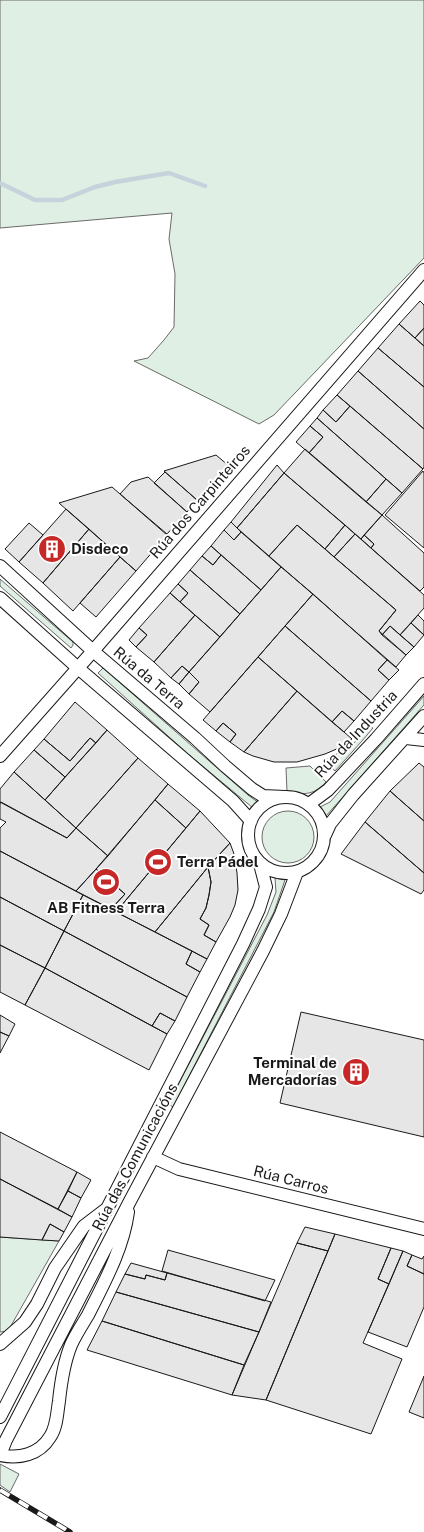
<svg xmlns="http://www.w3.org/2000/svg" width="424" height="1532" viewBox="0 0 424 1532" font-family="'Public Sans',sans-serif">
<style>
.green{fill:#e0efe3;stroke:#6a6a6a}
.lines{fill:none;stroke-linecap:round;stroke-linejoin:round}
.stream{stroke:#c6d2dc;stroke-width:4.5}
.building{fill:#e6e6e6;stroke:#1a1a1a}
.minor-casing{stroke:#1a1a1a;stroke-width:14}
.minor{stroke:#fff;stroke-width:12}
.rail-casing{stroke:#1a1a1a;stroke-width:5.5}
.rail{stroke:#fff;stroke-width:4;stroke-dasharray:11;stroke-linecap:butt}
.labels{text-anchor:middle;stroke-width:4;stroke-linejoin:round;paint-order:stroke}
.street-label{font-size:15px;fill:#1a1a1a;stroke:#fff}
.poi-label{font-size:15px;font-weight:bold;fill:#1a1a1a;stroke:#fff;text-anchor:start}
</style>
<rect width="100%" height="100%" fill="#fff"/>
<!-- green -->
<path class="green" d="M0,0H424V258L274,415L259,424L134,361L148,358L164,340L174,327L175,274L169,239L172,213L0,228Z
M0,579L73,642V645L71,648L0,586Z
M103,668L248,795L259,803L253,808L188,754L98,673Z
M424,696V705L326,816L320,807L330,802Z
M369,727L373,728L362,741L335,771L324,761L351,746Z
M310,766L326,782C314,795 305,795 287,792L286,768Z
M262 837a26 26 0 1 1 52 0a26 26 0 1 1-52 0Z
M275,878L285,880L274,912L173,1107L168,1104L267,915L276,892Z
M0,1237L59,1241L8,1331L0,1332Z
M0,1464L19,1474L10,1492L0,1485Z"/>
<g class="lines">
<!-- stream -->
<path class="stream" d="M0,183L35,200H62L95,187L115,182L169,173L205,186"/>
</g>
<!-- building -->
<path class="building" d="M420,301L424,305V328L415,338L399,324Z
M399,324L424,346V387L378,348Z
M424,328V346L415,338Z
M378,348L424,387V429L358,371Z
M358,371L424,429V467L423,469L337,395Z
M337,395L350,406L336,422L323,410Z
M350,406L423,469L402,493L317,418L323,410L336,422Z
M317,418L386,479L366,502L309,453L323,437L310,426Z
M310,426L323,437L309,453L296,442Z
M305,449L382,515L361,539L284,473Z
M216,455L229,466L197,500L164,471Z
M277,465L284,473L237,528L231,522Z
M423,471L424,473V548L385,515Z
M165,472L197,500L187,512L154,483Z
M284,473L345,525L325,549L297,525L269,556L237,528Z
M148,477L187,512L167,534L120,494L131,482Z
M386,479L402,493L382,515L366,502Z
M112,487L167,535L136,571L59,503Z
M66,509L89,529L43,583L19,562Z
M382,515L424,553V587L420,591L371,548L374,544L364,535Z
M231,522L241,532L234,540L224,530Z
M29,523L43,535L19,562L5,549Z
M297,525L396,610L379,631L406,655L396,667L269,556Z
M345,525L355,534L334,557L325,549Z
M89,529L120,557L73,611L43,583Z
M224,530L234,540L241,532L281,567L261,590L211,546Z
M355,534L424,595V608L400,635L390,626L382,635L379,631L396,610L334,557Z
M364,535L374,544L371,548L361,539Z
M211,546L221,555L213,565L202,556Z
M221,555L261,590L240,614L190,570L202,556L213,565Z
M120,557L136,571L96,617L80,603Z
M281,567L313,594L210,712L189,694L199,682L189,672Z
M190,570L240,614L220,637L180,602L188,593L178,584Z
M178,584L188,593L180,602L170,593Z
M170,593L195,615L154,662L136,647L147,635L139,628Z
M313,594L387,660L378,670L389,680L371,701L285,626Z
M195,615L220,637L189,672L182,666L171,678L154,662Z
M418,615L424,621V635L411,623Z
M411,623L424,635L414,647L400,635Z
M285,626L371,701L354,721L342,711L332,722L258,657Z
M390,626L414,647L406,655L382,635Z
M139,628L147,635L136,647L129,640Z
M258,657L297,691L244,752L230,742L236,734L223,723L216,731L203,720Z
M387,660L399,670L389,680L378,670Z
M182,666L189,672L179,684L171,678Z
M189,672L199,682L189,694L179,684Z
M297,691L352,739L339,748L325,754L297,762H274L253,756L244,752Z
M75,702L107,730L96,743L90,738L70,761L44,739Z
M342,711L354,721L344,732L332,722Z
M223,723L236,734L230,742L216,731Z
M107,730L138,758L76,828L45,800Z
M90,738L96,743L65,777L34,750L44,739L70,761Z
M34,750L65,777L45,800L14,772Z
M138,758L168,784L108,856L76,828Z
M419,763L424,767V821L390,791Z
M14,772L76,828L67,838L0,802V789Z
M168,784L200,811L186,828L155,800Z
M390,791L424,821V873L365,822Z
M155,800L186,828L116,912L111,909L125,894L96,869Z
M1,802L67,838L76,828L108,856L76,891L0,851V828L6,822L0,819V804Z
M200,811L230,843L208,867L155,932L116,912Z
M365,822L424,873V890L421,894L341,854Z
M230,843L234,854L237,873L238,890L235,905L230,917L216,942L204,935L209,925L200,919L206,908L209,895L211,882L208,867Z
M0,851L83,895L64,931L0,897Z
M208,867L211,882L209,895L206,908L200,919L209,925L204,935L216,942L207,959L155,932Z
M96,869L125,894L111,909L76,891Z
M83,895L192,951L186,964L200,972L187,997L64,931Z
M0,897L64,931L45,968L0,945Z
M64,931L187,997L175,1021L160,1013L152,1026L45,968Z
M0,945L45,968L25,1005L0,992Z
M192,951L207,959L200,972L186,964Z
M45,968L167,1034L149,1070L25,1005Z
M301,1012L424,1040V1137L280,1103Z
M160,1013L175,1021L167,1034L152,1026Z
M0,1015L15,1024L9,1036L0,1032Z
M0,1032L9,1036L0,1053Z
M0,1132L77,1172L58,1209L0,1179Z
M77,1172L91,1180L81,1198L68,1191Z
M0,1179L72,1217L64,1232L50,1224L42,1240L0,1237Z
M68,1191L81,1198L72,1217L58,1209Z
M50,1224L64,1232L59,1241L42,1240Z
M305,1227L335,1234L328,1251L297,1243Z
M335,1234L391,1248L378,1279L389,1284L363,1343L402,1359L371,1434L266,1400Z
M297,1243L328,1251L266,1400L232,1395Z
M391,1248L403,1251L389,1284L378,1279Z
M168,1250L275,1280L265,1301L162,1271Z
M403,1251L412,1255L407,1266L424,1274V1307L407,1347L368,1332Z
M412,1255L422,1259L424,1256V1274L407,1266Z
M131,1263L167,1273L165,1280L146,1275L145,1279L125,1274Z
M167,1273L271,1302L259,1332L116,1292L125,1274L145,1279L146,1275L165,1280Z
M116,1292L259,1332L244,1365L102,1321Z
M102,1321L244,1365L232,1395L87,1350Z
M424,1376V1418L409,1412Z"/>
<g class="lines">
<!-- minor casing -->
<g class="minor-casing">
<path id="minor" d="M0,566L93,651L195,738L225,766L252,789L263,796L285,797
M0,598L78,668L233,801L251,821
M406,738L424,740
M0,756L93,651L424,270
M248 835a38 38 0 1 1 76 0a38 38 0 1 1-76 0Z
M309,804L328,790L376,739L424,684
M325,835L330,824L353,795L424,716
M153,1157L179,1169L424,1229
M0,1344L25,1322L37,1304L55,1268L84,1226L105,1210
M0,1417L243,944L259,909L266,887L260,864
M0,1455L6,1440L130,1201L263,951L281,914L297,872
M0,1455C19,1459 39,1455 50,1437C57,1427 57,1413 59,1401C61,1382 64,1362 71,1345C76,1334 82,1325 88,1315C104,1283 123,1249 128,1212"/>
</g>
<!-- minor -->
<use href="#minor" class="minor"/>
<!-- rail casing -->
<g class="rail-casing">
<path id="rail" d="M0,1490L70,1532"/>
</g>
<!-- rail -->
<use href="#rail" class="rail"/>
</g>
<!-- icons -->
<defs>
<g id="building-disc" transform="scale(1.4375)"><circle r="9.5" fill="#c62828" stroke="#fff"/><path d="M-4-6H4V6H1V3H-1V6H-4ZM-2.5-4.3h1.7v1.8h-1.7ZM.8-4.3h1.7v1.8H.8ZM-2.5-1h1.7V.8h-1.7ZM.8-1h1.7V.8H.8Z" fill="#fff"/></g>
<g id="stadium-disc" transform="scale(1.4375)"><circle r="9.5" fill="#c62828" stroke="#fff"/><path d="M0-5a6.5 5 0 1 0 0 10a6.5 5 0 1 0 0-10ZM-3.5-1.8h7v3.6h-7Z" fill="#fff"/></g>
</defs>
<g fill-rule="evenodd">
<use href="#building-disc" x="52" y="549"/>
<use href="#stadium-disc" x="158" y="862"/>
<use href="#stadium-disc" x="106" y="882"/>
<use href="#building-disc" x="356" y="1072"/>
</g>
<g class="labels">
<!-- street labels -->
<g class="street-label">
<text transform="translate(200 502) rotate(-49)" y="5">Rúa dos Carpinteiros</text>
<text transform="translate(149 678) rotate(40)" y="5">Rúa da Terra</text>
<text transform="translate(356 734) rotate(-47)" y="5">Rúa da Industria</text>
<text transform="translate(135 1157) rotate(-62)" y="5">Rúa das Comunicacións</text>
<text transform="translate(291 1180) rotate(14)" y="5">Rúa Carros</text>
</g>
<!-- poi labels -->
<g class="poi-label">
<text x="71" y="554">Disdeco</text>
<text x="177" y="867">Terra Pádel</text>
<text x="106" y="913" text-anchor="middle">AB Fitness Terra</text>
<text x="337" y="1068" text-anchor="end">Terminal de<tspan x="337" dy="17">Mercadorías</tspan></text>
</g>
</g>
</svg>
